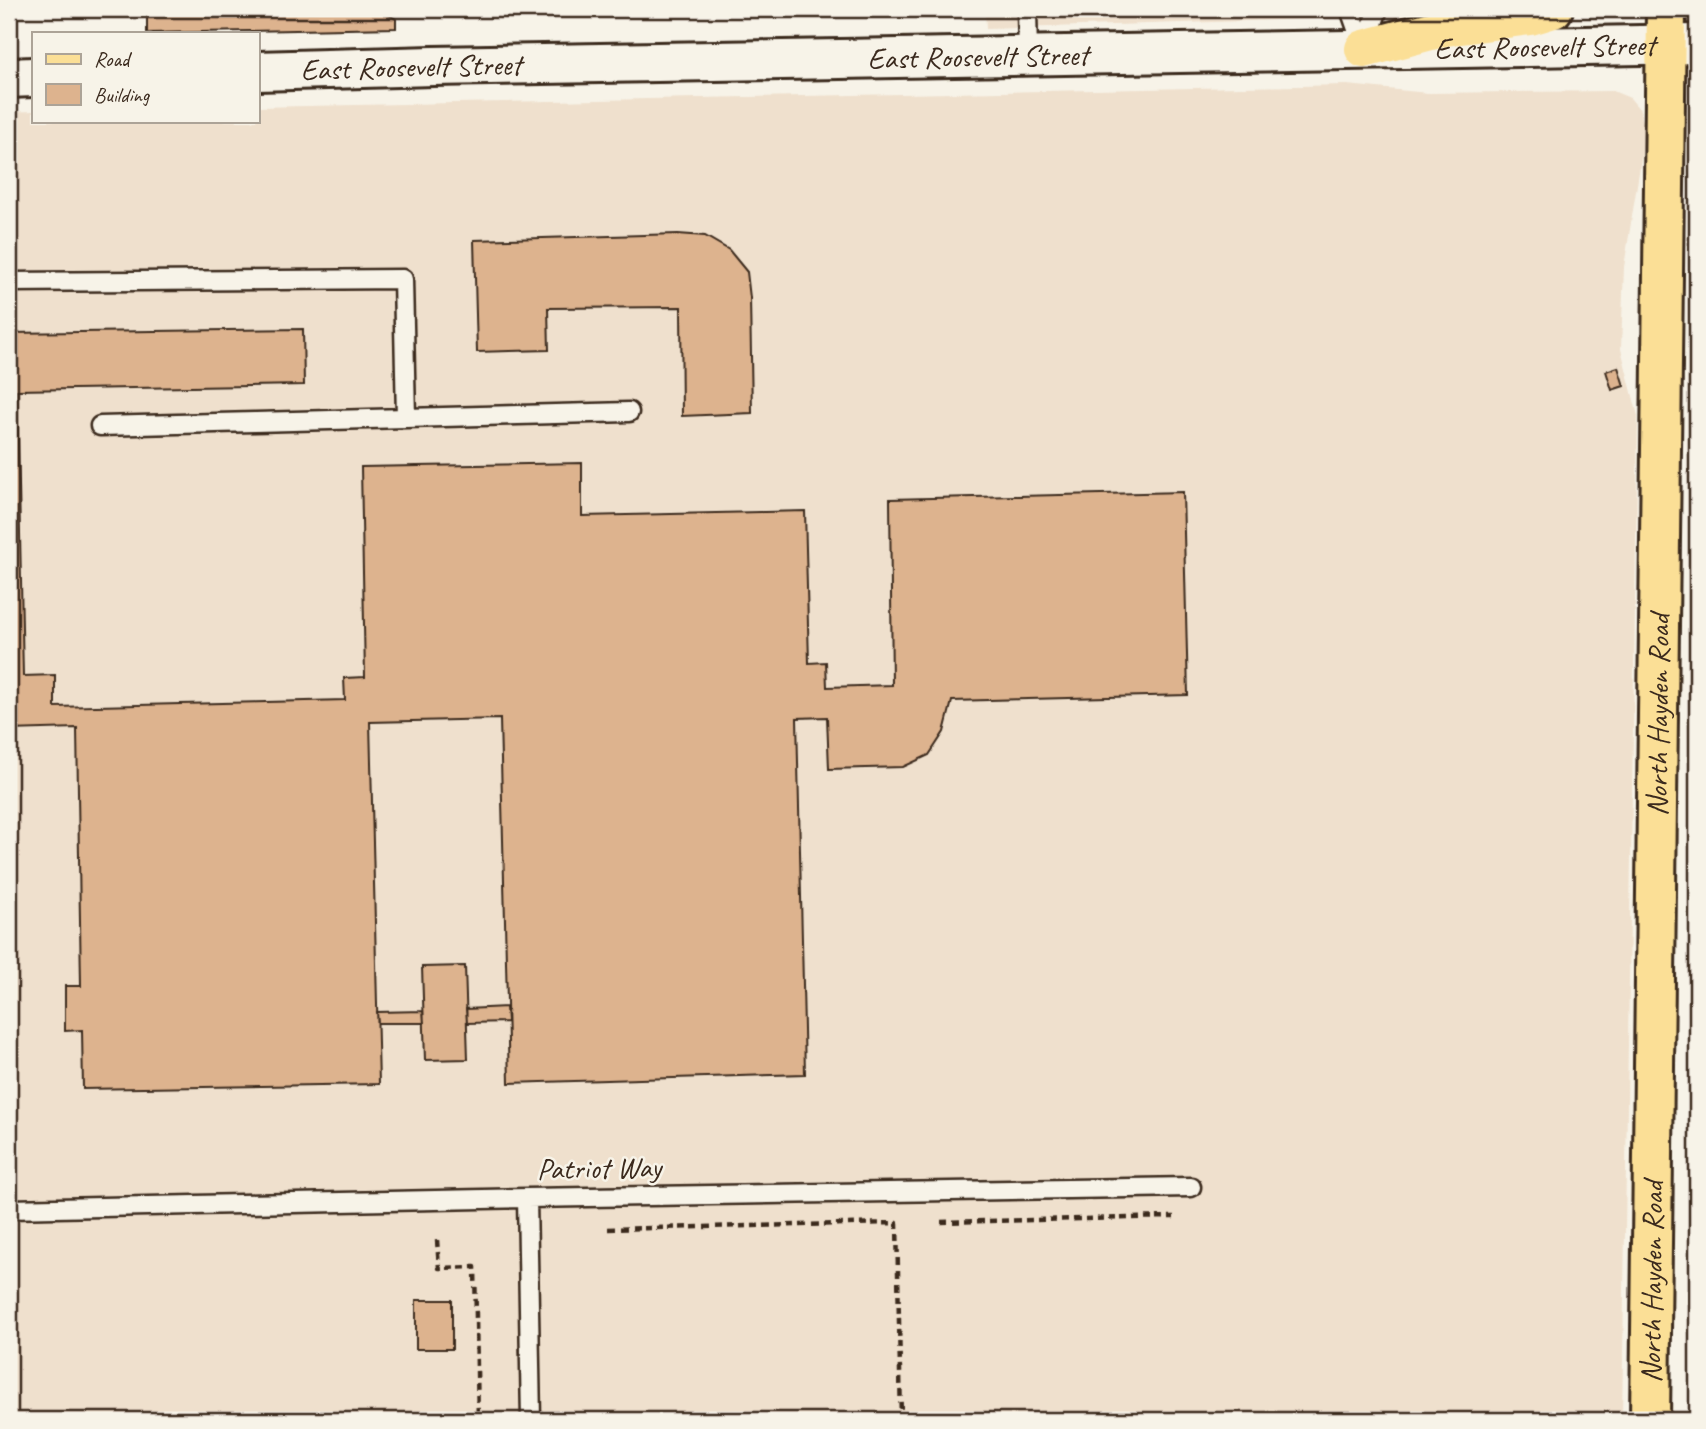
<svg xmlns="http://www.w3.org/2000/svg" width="1706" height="1429" viewBox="0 0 1706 1429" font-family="Caveat,sans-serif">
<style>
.built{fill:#efe0cd}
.building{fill:#ddb38e;stroke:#3b2a1e;stroke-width:2}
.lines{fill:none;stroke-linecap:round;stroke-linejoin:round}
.lane-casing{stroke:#3b2a1e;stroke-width:23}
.secondary-casing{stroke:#3b2a1e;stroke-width:44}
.primary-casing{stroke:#3b2a1e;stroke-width:44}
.path{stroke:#3b2a1e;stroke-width:4.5;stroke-dasharray:7 5;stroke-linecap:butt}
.lane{stroke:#f7f3e8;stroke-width:18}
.secondary{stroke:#f7f3e8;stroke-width:38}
.primary{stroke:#fbdf96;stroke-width:38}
.labels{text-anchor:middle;stroke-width:5;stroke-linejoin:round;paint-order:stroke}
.street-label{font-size:30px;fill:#3b2a1e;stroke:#f7f3e8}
</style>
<rect width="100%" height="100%" fill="#f7f3e8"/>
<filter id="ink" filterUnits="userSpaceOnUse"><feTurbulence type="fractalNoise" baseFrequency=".0143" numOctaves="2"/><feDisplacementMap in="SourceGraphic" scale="14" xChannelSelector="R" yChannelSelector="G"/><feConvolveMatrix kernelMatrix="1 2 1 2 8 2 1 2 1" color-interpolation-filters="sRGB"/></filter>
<g filter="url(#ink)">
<!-- built -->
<path class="built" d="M985,9H1446L1406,16L986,29Z
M1347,85L1428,93L1613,91L1630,98L1640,110L1643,122V147L1624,267L1621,349L1638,416L1622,1420H9V112L33,111V121H257V107Z"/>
<!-- building -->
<path class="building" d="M1206,9H1231V13L1207,14Z
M380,10L396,19V28L147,33V14Z
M678,234L705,236L729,250L747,272L750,298L752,413L682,416L681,307L548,308L549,350L477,352L474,240Z
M303,329L304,385L17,390L23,676L55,675V707L345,700L344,678L365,677L361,467L582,463V516L805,511L809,663L826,662L827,687L892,685L890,499L1183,492L1188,695L952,701L944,732L929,755L903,767L829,769L827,717L797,718L805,1074L509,1083L500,719L370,722L379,1084L83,1089L82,1030L65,1031V986H81L77,728L9,730V333Z
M1618,367L1624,386L1612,390L1606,371Z
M465,966L468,1059L425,1060L422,967Z
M506,1007L507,1022L467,1023L466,1009Z
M423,1011L424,1023H378L377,1012Z
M416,1300H452V1349H416Z"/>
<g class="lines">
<!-- lane casing -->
<g class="lane-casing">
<path id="lane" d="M1027,9L1028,55
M1350,9L1364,49
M1364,49L1378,9
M9,282L403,279L406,418L100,426
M406,418L629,412
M527,1198L531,1420
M9,1209L527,1198L1191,1187"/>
</g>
<!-- secondary casing -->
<g class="secondary-casing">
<g id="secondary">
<path id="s1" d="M257,71L433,66L1697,44"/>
<path d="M9,78L33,77"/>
</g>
</g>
<!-- primary casing -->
<g class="primary-casing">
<g id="primary">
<path d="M1364,49L1446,27L1530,16L1553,9"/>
<path id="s2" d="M1650,1420L1666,9"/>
</g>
</g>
<!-- path -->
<path class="path" d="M941,1222L1174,1217
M608,1229L897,1223L901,1420
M437,1240L439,1268L475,1267L478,1420"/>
<!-- lane -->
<use href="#lane" class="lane"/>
<!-- secondary -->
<use href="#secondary" class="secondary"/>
<!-- primary -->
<use href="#primary" class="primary"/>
</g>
</g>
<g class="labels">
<!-- street labels -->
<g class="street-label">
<text dy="10" stroke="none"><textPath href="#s1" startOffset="1288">East Roosevelt Street</textPath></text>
<text dy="10" stroke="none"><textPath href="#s1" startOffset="721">East Roosevelt Street</textPath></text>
<text dy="10" stroke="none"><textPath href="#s1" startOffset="154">East Roosevelt Street</textPath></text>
<text dy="10" stroke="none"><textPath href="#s2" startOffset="705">North Hayden Road</textPath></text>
<text transform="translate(599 1168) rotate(-1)" y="10">Patriot Way</text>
<text dy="10" stroke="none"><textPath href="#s2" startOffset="138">North Hayden Road</textPath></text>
</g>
</g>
<!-- margin -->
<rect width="1706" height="1429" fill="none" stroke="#f7f3e8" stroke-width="35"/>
<rect x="18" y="18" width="1671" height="1394" fill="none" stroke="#3b2a1e" stroke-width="2.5" filter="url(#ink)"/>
<!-- legend -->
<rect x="32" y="32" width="228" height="91" fill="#f7f3e8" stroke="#aca397" stroke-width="2"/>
<rect x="46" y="54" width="35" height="10" fill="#fbdf96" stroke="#aca397" stroke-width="2"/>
<text x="94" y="66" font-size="21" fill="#3b2a1e">Road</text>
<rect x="46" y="84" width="35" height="21" fill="#ddb38e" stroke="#aca397" stroke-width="2"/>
<text x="94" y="102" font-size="21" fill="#3b2a1e">Building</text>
</svg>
